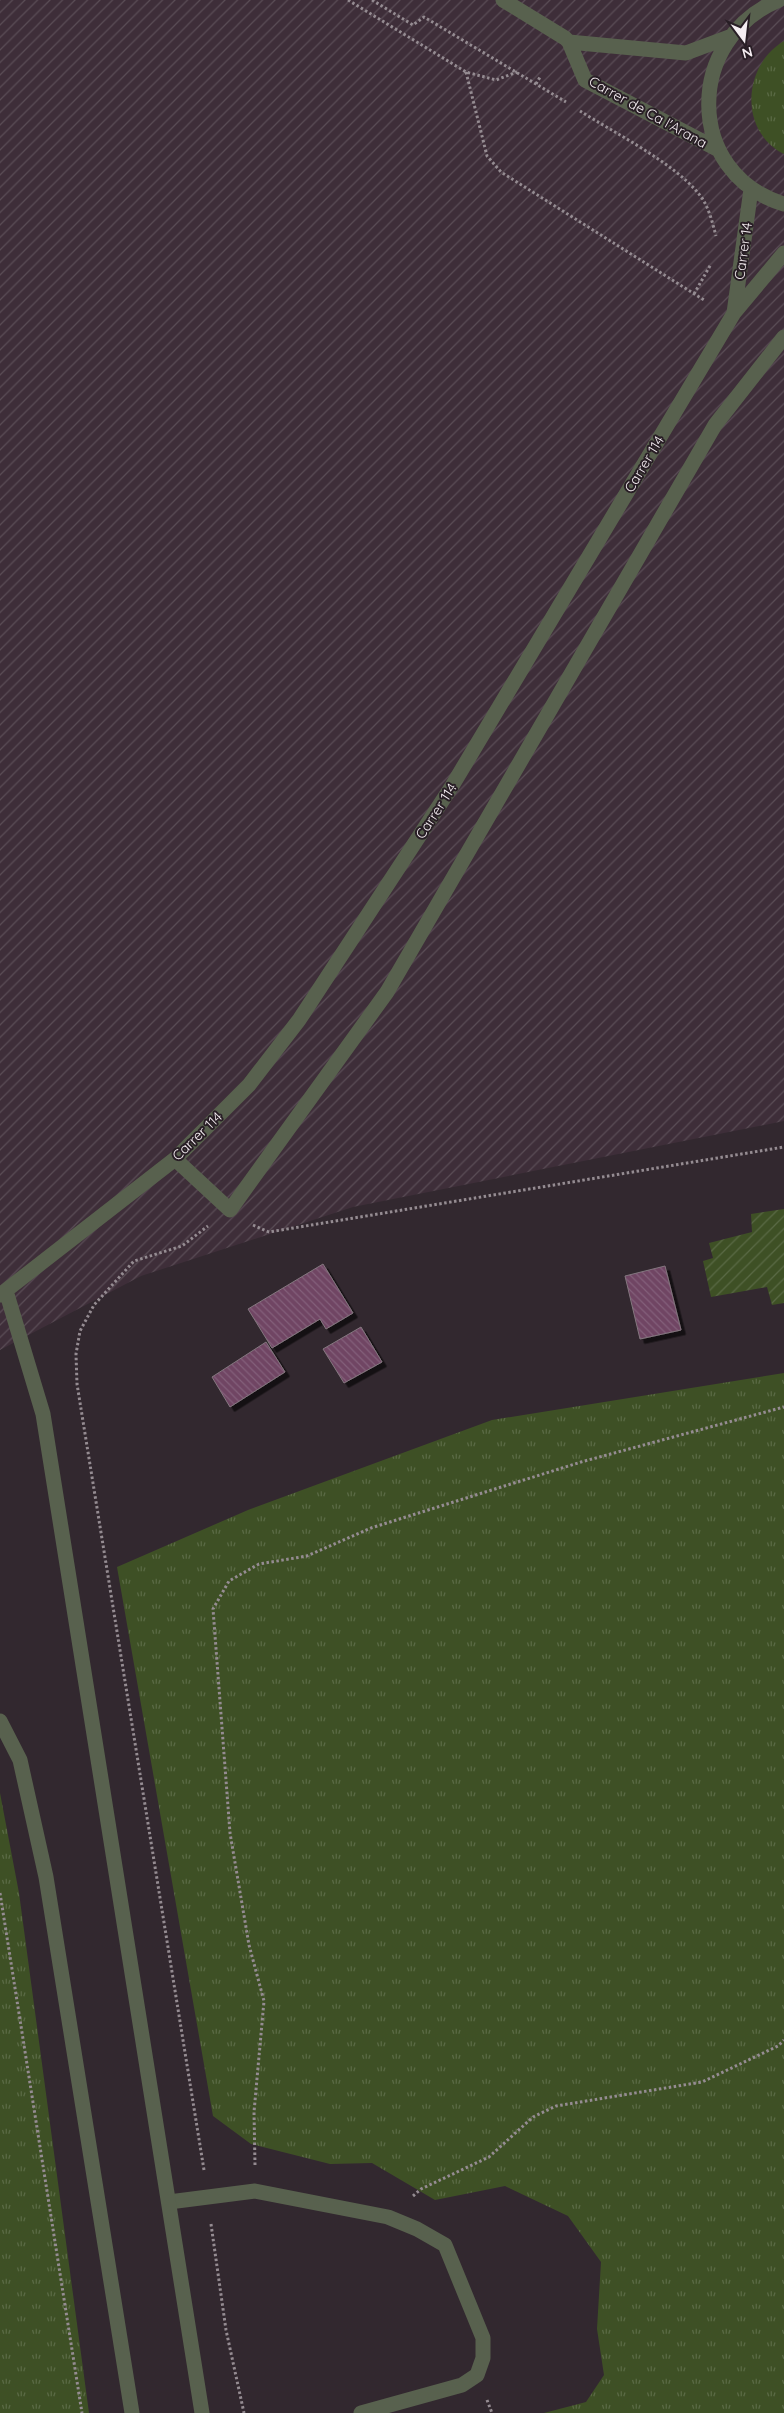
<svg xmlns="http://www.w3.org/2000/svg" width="784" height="2413" viewBox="0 0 784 2413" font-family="Quicksand,sans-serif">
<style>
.industrial{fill:url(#industrial-furrows)}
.grass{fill:url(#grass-tufts)}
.garden{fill:url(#garden-furrows)}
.building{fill:url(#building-back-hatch);stroke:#84777f;filter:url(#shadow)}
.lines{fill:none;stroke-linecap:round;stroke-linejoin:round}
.path{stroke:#958c92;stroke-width:3;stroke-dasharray:2.5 2.5;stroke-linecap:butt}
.lane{stroke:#58614e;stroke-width:15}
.street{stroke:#58614e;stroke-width:15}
.labels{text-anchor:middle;stroke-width:4;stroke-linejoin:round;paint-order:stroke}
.street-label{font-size:14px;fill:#f5eef2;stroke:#281e25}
</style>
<defs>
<pattern id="industrial-furrows" width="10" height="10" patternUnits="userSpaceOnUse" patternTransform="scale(1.25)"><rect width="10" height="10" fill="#3e2e39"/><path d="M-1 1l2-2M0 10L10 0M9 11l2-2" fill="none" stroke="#5a4d56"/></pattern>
<pattern id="grass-tufts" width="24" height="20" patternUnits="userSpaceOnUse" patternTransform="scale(1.25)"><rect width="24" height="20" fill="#3e5025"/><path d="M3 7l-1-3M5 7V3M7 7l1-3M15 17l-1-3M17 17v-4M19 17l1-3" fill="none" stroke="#5a6a45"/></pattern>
<pattern id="garden-furrows" width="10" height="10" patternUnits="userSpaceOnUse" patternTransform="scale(1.25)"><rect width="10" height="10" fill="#3e5025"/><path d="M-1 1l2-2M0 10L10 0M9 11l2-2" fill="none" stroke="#5a6a45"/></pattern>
<pattern id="building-back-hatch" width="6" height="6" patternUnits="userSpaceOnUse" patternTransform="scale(1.25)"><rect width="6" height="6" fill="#6f4563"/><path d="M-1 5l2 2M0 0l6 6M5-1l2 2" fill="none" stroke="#84607a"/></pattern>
<filter id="shadow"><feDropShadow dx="4.5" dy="4.5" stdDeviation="0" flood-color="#0009"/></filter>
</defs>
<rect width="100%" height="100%" fill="#32282f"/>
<!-- industrial -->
<path class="industrial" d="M0,0H784V1121L353,1207L141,1276L0,1350Z"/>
<!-- grass -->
<path class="grass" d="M784,41V154C738,131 743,65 784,41Z
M784,1373V2413H544L586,2402L604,2375L597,2329L601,2262L568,2216L505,2186L435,2200L372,2163L330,2164L251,2144L213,2116L117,1567L248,1510L492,1420Z
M0,1793L19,1893L89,2413H0Z"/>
<!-- garden -->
<path class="garden" d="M784,1209V1303L772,1305L767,1287L711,1297L703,1261L713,1258L709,1243L752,1232L751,1214Z"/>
<!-- building -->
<path class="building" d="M323,1264L353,1313L326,1329L320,1319L272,1348L248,1309Z
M665,1266L681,1330L640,1339L625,1276Z
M361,1327L382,1362L344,1383L323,1349Z
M266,1342L285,1372L230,1407L212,1377Z"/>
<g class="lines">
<!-- path -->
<path class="path" d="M348,0L466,72L496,80L517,72
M372,0L413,25L424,17L566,102
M466,72L487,156L501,172L704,300
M536,84L540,77
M580,111C613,132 674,163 698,193C708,204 712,221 716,236
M694,294L711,264
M253,1225L269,1232L784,1147
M0,1893L82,2413
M255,2165L254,2112L264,2001L249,1945L230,1833L213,1609L229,1581L259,1564L307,1556L371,1528L581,1462L784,1407
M204,2170L77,1384L76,1354L80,1331L94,1305L134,1261L182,1246L208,1226
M413,2196L421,2189L489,2157L533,2117L556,2106L702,2082L778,2046L784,2040
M211,2224L226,2330L244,2413
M487,2400L492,2413"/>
<!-- lane -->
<path class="lane" d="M175,1159L230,1210L387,992L715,425L784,337
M169,2202L255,2191L388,2217L417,2229L445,2245L483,2338V2358L477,2375L462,2385L361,2413"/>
<!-- street -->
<path class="street" d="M503,0L565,38L569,42L585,80L719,150
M779,0C685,39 684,174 784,204
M569,42L686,53L729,37
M734,313L751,189
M6,1291L43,1414L202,2413
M0,1295L175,1159L249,1085L299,1020L452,786L734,313L784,253
M0,1721L20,1760L46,1877L132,2413"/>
</g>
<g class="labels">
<!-- street labels -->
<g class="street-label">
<text transform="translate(648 112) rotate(29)" y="5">Carrer de Ca l'Arana</text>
<text transform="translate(743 251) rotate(-82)" y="5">Carrer 14</text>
<text transform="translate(644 464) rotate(-59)" y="5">Carrer 114</text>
<text transform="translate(436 811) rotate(-57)" y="5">Carrer 114</text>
<text transform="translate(197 1136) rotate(-44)" y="5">Carrer 114</text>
</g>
</g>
<!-- north arrow -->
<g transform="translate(744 40) rotate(165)" stroke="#281e25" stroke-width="4" paint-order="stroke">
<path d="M0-4L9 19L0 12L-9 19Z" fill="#f5eef2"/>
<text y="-8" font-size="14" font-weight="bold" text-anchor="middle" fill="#f5eef2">N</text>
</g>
</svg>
